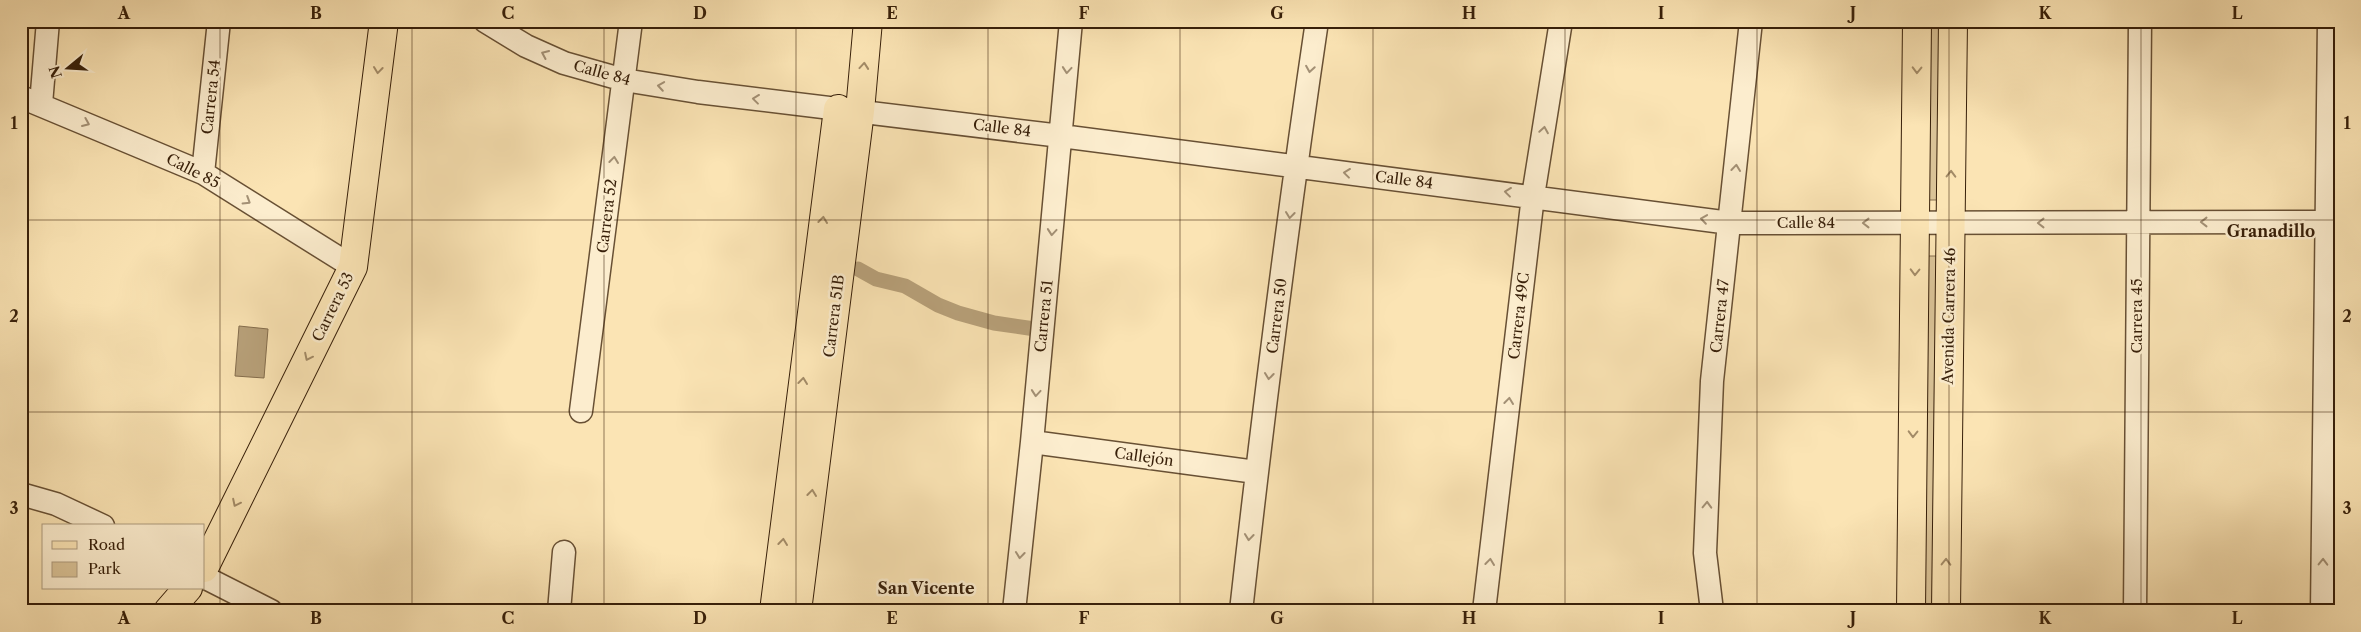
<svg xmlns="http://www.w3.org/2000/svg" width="2361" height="632" viewBox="0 0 2361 632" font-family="'Libre Caslon Text',serif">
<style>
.green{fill:#dac397;stroke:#887150}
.water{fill:#b8a17a;stroke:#846d4d}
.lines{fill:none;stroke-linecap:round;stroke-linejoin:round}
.canal{stroke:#b8a17a;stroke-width:15}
.minor-casing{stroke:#685034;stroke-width:25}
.major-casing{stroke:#371f09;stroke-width:30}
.minor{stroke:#fcedce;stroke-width:22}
.major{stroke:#fbe4b4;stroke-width:28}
.oneway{stroke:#a39075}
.oneway2{stroke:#a38b67}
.grid{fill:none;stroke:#371f09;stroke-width:1;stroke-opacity:0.55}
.labels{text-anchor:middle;stroke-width:5;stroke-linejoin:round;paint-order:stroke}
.street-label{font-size:15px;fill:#371f09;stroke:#fcedce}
.neighbourhood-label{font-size:16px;font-weight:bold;fill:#371f09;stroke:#fcedce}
.neatline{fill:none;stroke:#371f09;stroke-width:2}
.grid-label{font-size:16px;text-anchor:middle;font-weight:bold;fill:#371f09}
</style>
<rect width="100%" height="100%" fill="#fbe4b4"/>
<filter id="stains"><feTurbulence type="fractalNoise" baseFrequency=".004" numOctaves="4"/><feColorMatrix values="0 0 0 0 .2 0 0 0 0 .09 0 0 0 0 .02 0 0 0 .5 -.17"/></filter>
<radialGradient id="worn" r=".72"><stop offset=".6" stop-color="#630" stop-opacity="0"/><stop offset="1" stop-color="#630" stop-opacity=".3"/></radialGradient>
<!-- green -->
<path class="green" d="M1927,21H1943L1940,200H1924Z
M1923,256H1941L1935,611H1917Z"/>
<!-- water -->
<path class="water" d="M239,326L268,329L264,378L235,376Z"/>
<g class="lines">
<!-- canal -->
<path class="canal" d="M858,269L876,279L905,286L938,305L958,313L994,323L1042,330"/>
<!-- minor casing -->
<g class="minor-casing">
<path id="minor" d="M485,21L526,46L564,63L624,80L698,92L1061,136L1730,223L2340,222
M21,97L203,173L353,267
M41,104L48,21
M203,173L219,21
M581,411L631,21
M1032,442L1256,472
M21,494L56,504L103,526
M204,577L271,611
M559,611L564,552
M1014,611L1032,442L1071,21
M1241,611C1263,414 1288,217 1317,21
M1484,611L1533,196L1561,21
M1712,611L1705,553L1712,381L1751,21
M2135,611L2140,21
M2322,611L2329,21"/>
</g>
<!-- major casing -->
<g class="major-casing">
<path id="major" d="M204,568L353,267L384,21
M168,611L188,588
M774,611L838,109
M797,611L860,111L868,21
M1911,611L1917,21
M1946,611L1953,21"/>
</g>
<!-- minor -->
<use href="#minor" class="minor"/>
<!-- major -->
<use href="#major" class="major"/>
</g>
<!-- one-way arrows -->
<defs><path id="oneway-chevron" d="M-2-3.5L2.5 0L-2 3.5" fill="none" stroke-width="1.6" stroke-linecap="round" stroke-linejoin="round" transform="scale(1.25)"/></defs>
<g class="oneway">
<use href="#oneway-chevron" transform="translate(545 54) rotate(-156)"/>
<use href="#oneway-chevron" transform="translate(1310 69) rotate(99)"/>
<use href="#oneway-chevron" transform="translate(1067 70) rotate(95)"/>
<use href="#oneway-chevron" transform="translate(661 86) rotate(-171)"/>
<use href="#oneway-chevron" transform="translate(756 99) rotate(-173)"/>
<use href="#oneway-chevron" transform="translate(86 123) rotate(23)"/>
<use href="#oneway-chevron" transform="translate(1544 130) rotate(-81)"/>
<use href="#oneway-chevron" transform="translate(614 160) rotate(-83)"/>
<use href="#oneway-chevron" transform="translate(1736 168) rotate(-84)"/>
<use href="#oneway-chevron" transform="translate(1347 173) rotate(-173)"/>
<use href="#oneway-chevron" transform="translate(1508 192) rotate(-173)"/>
<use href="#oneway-chevron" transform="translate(247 201) rotate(32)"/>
<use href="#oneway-chevron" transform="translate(1290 215) rotate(97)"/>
<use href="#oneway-chevron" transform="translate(1704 219) rotate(-172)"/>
<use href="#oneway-chevron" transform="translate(2204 222) rotate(180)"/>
<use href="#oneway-chevron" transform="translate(1866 223) rotate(180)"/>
<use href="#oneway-chevron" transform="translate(2041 223) rotate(180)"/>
<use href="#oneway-chevron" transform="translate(1052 232) rotate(95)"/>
<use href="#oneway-chevron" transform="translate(1269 376) rotate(97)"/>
<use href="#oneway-chevron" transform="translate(1036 393) rotate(95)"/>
<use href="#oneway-chevron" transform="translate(1509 401) rotate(-83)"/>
<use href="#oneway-chevron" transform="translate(1707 505) rotate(-88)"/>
<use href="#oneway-chevron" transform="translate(1249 537) rotate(96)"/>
<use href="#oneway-chevron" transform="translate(1020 555) rotate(96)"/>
<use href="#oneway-chevron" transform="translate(1490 562) rotate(-83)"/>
<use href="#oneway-chevron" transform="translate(2323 562) rotate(-89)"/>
</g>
<g class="oneway2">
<use href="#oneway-chevron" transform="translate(864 66) rotate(-85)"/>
<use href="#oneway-chevron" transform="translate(378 70) rotate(97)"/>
<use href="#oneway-chevron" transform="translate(1917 70) rotate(91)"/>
<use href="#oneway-chevron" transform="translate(1951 174) rotate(-89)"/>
<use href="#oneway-chevron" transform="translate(823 220) rotate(-83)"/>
<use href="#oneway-chevron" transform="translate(1915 272) rotate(91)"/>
<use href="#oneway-chevron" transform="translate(308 357) rotate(116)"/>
<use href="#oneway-chevron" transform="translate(803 381) rotate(-83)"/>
<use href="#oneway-chevron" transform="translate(1913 434) rotate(91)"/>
<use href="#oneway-chevron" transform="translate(812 493) rotate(-83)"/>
<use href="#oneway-chevron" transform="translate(236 503) rotate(116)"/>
<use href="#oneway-chevron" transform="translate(783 542) rotate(-83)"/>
<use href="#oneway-chevron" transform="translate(1946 562) rotate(-89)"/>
</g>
<!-- grid -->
<path class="grid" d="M220,21V611M412,21V611M604,21V611M796,21V611M988,21V611M1180,21V611M1373,21V611M1565,21V611M1757,21V611M1949,21V611M2141,21V611M21,220H2340M21,412H2340"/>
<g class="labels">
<!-- street labels -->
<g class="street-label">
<text transform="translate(602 73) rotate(15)" y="5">Calle 84</text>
<text transform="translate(211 97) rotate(-84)" y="5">Carrera 54</text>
<text transform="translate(1002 128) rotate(7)" y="5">Calle 84</text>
<text transform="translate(193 171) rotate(27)" y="5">Calle 85</text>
<text transform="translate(1404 180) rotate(7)" y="5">Calle 84</text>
<text transform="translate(607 216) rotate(-83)" y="5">Carrera 52</text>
<text x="1806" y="228">Calle 84</text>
<text transform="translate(333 307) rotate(-64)" y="5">Carrera 53</text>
<text transform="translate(834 316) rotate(-83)" y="5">Carrera 51B</text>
<text transform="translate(1044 316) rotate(-84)" y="5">Carrera 51</text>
<text transform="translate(1277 316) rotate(-83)" y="5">Carrera 50</text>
<text transform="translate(1519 316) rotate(-83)" y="5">Carrera 49C</text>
<text transform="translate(1720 316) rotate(-84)" y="5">Carrera 47</text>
<text transform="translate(1949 316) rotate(-89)" y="5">Avenida Carrera 46</text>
<text transform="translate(2137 316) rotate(-90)" y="5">Carrera 45</text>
<text transform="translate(1144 457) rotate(8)" y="5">Callejón</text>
</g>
<!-- neighbourhood labels -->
<g class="neighbourhood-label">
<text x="2271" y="237">Granadillo</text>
<text x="926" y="594">San Vicente</text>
</g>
</g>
<!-- margin -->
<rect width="2361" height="632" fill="none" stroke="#fbe4b4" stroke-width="55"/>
<!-- legend -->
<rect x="42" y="524" width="162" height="65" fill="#fcedce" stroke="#ad9b7f"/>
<rect x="52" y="541" width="25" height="8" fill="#fbe4b4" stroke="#ad9b7f"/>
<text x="88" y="550" font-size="15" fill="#371f09">Road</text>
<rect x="52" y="562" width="25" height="15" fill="#dac397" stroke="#ad9b7f"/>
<text x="88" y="574" font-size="15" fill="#371f09">Park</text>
<!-- north arrow -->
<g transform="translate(68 68) rotate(252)" stroke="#fcedce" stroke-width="4" paint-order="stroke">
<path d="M0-4L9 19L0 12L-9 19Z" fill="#371f09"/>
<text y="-8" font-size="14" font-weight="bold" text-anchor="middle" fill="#371f09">N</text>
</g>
<rect x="28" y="28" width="2306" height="576" class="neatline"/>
<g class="grid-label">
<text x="124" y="19">A</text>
<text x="316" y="19">B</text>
<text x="508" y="19">C</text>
<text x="700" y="19">D</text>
<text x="892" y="19">E</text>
<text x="1084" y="19">F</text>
<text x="1277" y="19">G</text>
<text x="1469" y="19">H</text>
<text x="1661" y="19">I</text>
<text x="1853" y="19">J</text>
<text x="2045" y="19">K</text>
<text x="2237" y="19">L</text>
<text x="14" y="129">1</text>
<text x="2347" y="129">1</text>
<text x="14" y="322">2</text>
<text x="2347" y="322">2</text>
<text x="14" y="514">3</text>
<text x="2347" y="514">3</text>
<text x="124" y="624">A</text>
<text x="316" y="624">B</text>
<text x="508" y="624">C</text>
<text x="700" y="624">D</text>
<text x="892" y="624">E</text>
<text x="1084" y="624">F</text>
<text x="1277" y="624">G</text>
<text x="1469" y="624">H</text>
<text x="1661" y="624">I</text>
<text x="1853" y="624">J</text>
<text x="2045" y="624">K</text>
<text x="2237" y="624">L</text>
</g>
<rect width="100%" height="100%" filter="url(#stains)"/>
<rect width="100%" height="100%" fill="url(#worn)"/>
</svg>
